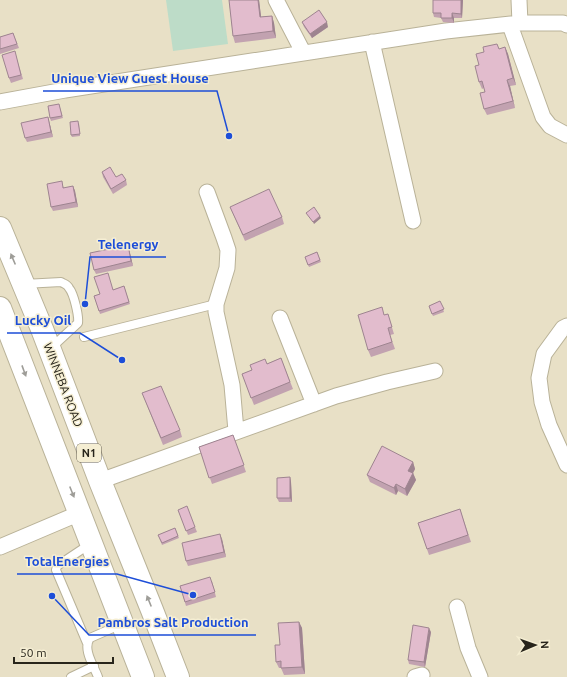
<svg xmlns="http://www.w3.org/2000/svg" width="567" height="677" viewBox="0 0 567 677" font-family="Ubuntu,sans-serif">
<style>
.green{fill:#bddcc8}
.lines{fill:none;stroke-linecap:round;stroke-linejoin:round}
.lane-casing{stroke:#b9b298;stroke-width:10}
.street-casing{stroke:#b9b298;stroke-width:17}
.highway-casing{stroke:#b9b298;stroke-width:24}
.lane{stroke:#fff;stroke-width:8}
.street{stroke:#fff;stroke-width:15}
.highway{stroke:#fff;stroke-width:22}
.wall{fill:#c2a2b0}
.shaded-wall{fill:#9e8490}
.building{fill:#e2bccd;stroke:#9e8490}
.oneway{fill:#9e9d98}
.labels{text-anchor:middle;stroke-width:3;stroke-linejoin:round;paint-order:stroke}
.shield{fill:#f5eed3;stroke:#666152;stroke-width:1}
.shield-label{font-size:11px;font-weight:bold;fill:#28251b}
.street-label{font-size:12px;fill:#28251b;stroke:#f5eed3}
.leader{fill:none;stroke:#1d4ed8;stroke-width:1.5}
.callout-dot{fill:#1d4ed8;stroke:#f5eed3;stroke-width:1.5}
.callout-label{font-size:13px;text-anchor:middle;font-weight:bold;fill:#1d4ed8;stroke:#f5eed3;stroke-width:3;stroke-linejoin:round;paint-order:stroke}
</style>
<rect width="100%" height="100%" fill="#e8e0c6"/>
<!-- green -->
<path class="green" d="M166,0H222L228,44L173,51Z"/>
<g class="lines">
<!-- lane casing -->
<g class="lane-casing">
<path id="lane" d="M24,284L61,282C64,284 67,284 69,288C74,294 79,316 78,323L51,348
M84,337L216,304
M87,643L56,570L57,566L90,544
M71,677L94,666
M98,677C94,666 82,649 90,638L122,624"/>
</g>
<!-- street casing -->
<g class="street-casing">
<path id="street" d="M276,0L303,52
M519,0L520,23
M510,25L543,117L550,126L567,135
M372,42L413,221
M0,102L65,90L446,31L520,23H563L567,25
M207,192L224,238L228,250L227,268L216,304V312L232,385L236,431
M280,318L314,404
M567,326L563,328L544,354L539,378L542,402L549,425L567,465
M100,481L336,396L387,382L435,371
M0,547L80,513
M457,607L468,648L480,677
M415,677L422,675"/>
</g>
<!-- highway casing -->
<g class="highway-casing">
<path id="highway" d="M0,228L42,329L100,481L152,610L178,677
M0,308L143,677"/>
</g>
<!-- lane -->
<use href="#lane" class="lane"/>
<!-- street -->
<use href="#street" class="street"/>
<!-- highway -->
<use href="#highway" class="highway"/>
</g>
<!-- wall -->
<path class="wall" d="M229,0H259L261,17L272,16L274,23L276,38L235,43L233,36Z
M433,0H463L462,18H454V23L443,22L441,18L434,17L433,13Z
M302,22L328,27L312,38L304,27Z
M13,33L19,48L0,54V37Z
M505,47L508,54L516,85L510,86L515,108L487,115L484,109L485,92L484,88L482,89L479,82V65L499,49Z
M16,56L23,79L11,83L9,78Z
M59,104L63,118L51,121L50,118Z
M48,117L53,137L27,142L25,138Z
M79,123L80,136L72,137L71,135Z
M102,172L126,180L127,185L113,194L103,177Z
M64,186V188L73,186L75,191L78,207L53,211L51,207Z
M230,207L282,217L284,224L245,241Z
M128,245L133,266L96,274L94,270Z
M317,252L321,262L309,267L305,257Z
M124,286L130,304L100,314L94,296Z
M440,301L444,312L433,316L429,306Z
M384,315L390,321L394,334L390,335L395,349L371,357L368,350Z
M281,358L293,389L254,405L242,374Z
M142,393L180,430L182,437L163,445Z
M233,435L246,472L212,484L199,447Z
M413,462L415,469L413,473L416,480L407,496L398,491L396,495L370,482L367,475Z
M290,477L291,482L292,502H279L277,498Z
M460,509L471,542L429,555L418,523Z
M178,510L195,527L197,532L188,535Z
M175,528L179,538L162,545L158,535Z
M222,539L226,557L188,566L186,561Z
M212,581L216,597L186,606L180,586Z
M299,622L302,628L305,674L284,675L281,668H279L276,662L280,645Z
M431,632L425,667L409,664L408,660Z"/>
<!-- shaded-wall -->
<path class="shaded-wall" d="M258,0H259L262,24L260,17Z
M461,0H463L462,18L461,14Z
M452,13L454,18V23L452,18Z
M272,16L274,23L276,38L273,31Z
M327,22L328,27L312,38L310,34Z
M505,47L508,54L516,85L513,78Z
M507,80L510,86L515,108Z
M48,117L53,137L51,132Z
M73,186L75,191L78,207L76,202Z
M320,216L321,218L314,224L313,222Z
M128,245L129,249L133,266L131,261Z
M413,462L415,469L413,473L416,480L407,496L405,489L408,471Z
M290,477L291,482L292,502L290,498Z
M396,484L398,491L396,495L394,488Z
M220,534L222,539L226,557L224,552Z
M299,622L302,628L305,674L302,667Z
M429,628L431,632L425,667L424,662Z"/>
<!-- building -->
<path class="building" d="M229,0H258L260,17L272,16L273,31L233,36Z
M433,0H461V14L452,13V18H441V13H433Z
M319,10L327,22L310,34L302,22Z
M13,33L17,44L0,49V37Z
M497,44L499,49L505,47L513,78L507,80L513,101L484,109L480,93L485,92L482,81L479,82L475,66L479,65L476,54L484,52L483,47Z
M15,51L21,75L9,78L2,55Z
M59,104L62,116L50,118L48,106Z
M48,117L51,132L25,138L21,123Z
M78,121L80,134L71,135L70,122Z
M110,167L116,177L122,174L126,180L111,189L102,172Z
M62,181L63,188L73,186L76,202L51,207L47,184Z
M269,189L282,217L243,235L230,207Z
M314,207L320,216L313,222L306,213Z
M128,245L131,261L94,270L90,253Z
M317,252L320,260L308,265L305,257Z
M108,273L113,290L124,286L129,302L99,311L94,296L100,294L94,277Z
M440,301L444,309L432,314L429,306Z
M382,307L384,315L388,314L392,327L388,328L392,342L368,350L358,315Z
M281,358L290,382L251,398L242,374L252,370L250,365L265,359L267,364Z
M161,386L180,430L161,438L142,393Z
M233,435L244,465L209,478L199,447Z
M382,446L413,462L408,471L413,473L405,489L396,484L394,488L367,475Z
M290,477V498H277V478Z
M187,506L195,527L186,531L178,510Z
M460,509L468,535L427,549L418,523Z
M175,528L178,536L162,543L158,535Z
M220,534L224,552L186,561L182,543Z
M210,577L215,592L185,602L180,586Z
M299,622L302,667L281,668V661L276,662L275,645H280L278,623Z
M413,625L429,628L424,662L408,660Z"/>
<!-- one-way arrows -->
<defs><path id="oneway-solid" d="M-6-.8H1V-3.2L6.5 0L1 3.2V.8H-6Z"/></defs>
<g class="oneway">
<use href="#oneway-solid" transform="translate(13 259) rotate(-113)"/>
<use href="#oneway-solid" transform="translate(24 371) rotate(70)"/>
<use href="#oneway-solid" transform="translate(72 492) rotate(68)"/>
<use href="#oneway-solid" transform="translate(149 601) rotate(-112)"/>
</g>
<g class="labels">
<!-- shield labels -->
<rect class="shield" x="77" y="444" width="24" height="18" rx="3"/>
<g class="shield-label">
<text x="89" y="457">N1</text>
</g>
<!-- street labels -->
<g class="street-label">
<text transform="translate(63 385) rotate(69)" y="4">WINNEBA ROAD</text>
</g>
</g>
<!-- callouts -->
<path class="leader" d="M229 136L217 91H43M85 304L90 257H166M122 360L80 333H7M193 595L117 574H17M52 596L89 635H256"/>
<g class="callout-dot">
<circle cx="229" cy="136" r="4"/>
<circle cx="85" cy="304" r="4"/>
<circle cx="122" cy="360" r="4"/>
<circle cx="193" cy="595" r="4"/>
<circle cx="52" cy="596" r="4"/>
</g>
<g class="callout-label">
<text x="130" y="83">Unique View Guest House</text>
<text x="128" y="249">Telenergy</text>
<text x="43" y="325">Lucky Oil</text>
<text x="67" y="566">TotalEnergies</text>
<text x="173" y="627">Pambros Salt Production</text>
</g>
<!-- north arrow -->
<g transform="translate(535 645) rotate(88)" stroke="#f5eed3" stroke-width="3" paint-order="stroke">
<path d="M0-3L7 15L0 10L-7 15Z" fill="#28251b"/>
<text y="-6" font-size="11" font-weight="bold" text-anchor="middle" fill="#28251b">N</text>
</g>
<!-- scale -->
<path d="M14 657v6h99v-6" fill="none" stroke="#28251b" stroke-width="2"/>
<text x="20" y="657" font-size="12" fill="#28251b" stroke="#f5eed3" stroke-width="3" paint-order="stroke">50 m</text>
</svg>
